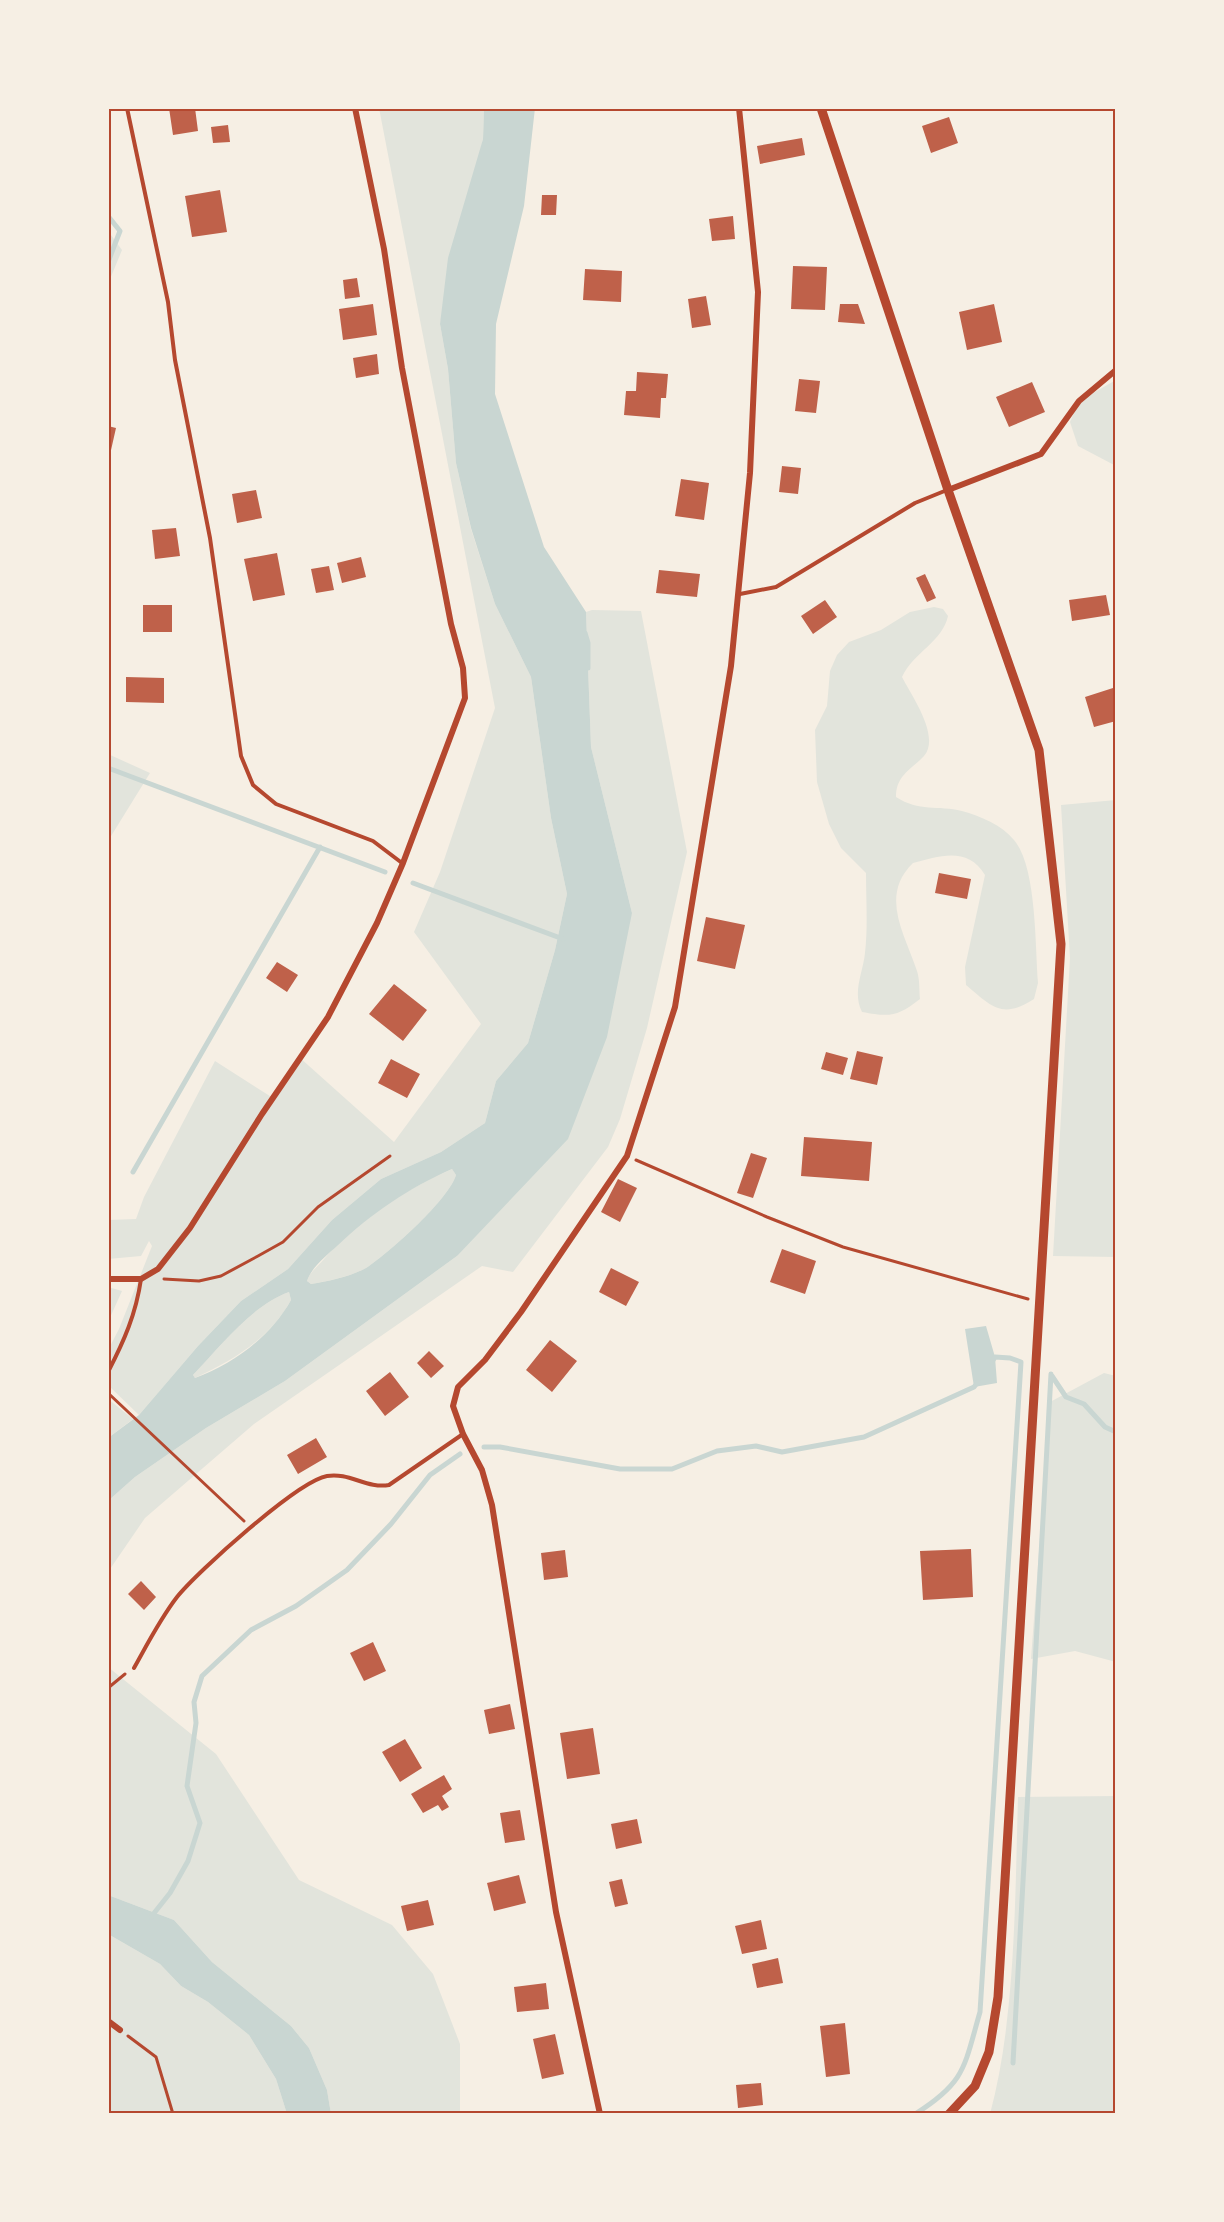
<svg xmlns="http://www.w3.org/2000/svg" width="1224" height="2222" viewBox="0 0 1224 2222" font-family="'Exo 2',sans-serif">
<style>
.green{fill:#e2e4dc}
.water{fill:#c9d6d2;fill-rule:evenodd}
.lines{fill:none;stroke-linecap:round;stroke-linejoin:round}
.stream{stroke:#c9d6d2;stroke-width:5}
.building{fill:#bf614a}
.path{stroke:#b5482f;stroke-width:3}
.service{stroke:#b5482f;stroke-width:4}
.minor{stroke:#b5482f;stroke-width:6}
.tertiary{stroke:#b5482f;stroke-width:9}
.neatline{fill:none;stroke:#b5482f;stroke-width:2}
</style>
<rect width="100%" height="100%" fill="#f6efe4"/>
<!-- green -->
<path class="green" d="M379,108H484L483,139L440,324L448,369L456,463L471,529L495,604L531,677L551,818L567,894L555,950L528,1043L496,1081L485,1123L441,1152L381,1179L332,1220L288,1269L241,1301L198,1346L139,1415L108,1385V1350L119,1329L152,1246L149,1241L141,1256L108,1259V1220L136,1219L144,1197L215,1061L273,1098L299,1057L394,1142L481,1024L414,932L440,872L495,708Z
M108,231L122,250L108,284Z
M1116,380V466L1078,446L1070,422L1079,401Z
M934,607L943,609L948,616C943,641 913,653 902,677C911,695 941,736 924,756C911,770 896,775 896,797C919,812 938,805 962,811C980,816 1002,825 1014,840C1037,867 1035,947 1038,983L1034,999C1002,1020 991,1006 966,985L965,967L985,875C968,846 939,856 913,863C879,896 905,934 917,971C920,980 919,990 920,999C897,1017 890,1017 862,1012C852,992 863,973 865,953C868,927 866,899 866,873L841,848L829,824L817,782L815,730L827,706L830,671L837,655L849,642L881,630L910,612Z
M592,610L641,611L687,852L647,1028L620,1119L608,1147L513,1272L482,1266L254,1424L145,1518L108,1572V1501L135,1477L206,1428L285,1381L457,1256L632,913L591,747L586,612Z
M108,754L150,773L108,841Z
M1116,800V1257L1053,1256L1070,958L1061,805Z
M452,1169L456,1175C449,1199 391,1251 369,1266C354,1276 328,1281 311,1284L307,1281C309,1273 318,1266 324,1259C359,1218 403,1191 452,1169Z
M108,1287L122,1291L108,1322Z
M289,1292L291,1300C270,1338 234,1360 195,1378L193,1375C221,1346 251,1306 289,1292Z
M1104,1373L1116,1376V1662L1075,1651L1031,1659L1050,1402Z
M108,1399L133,1419L108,1438Z
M108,1667L216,1754L299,1880L392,1925L433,1974L460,2044V2114H331L327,2090L309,2048L291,2026L212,1962L174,1920L108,1895Z
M1116,1796V2114H990C1016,2017 1015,1898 1018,1797Z
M108,1934L160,1964L181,1986L208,2002L249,2035L276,2079L287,2114H108Z"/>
<!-- water -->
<path class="water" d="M484,108H535L524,206L496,324L495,394L544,547L586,612L591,747L632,913L607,1037L568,1139L457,1256L285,1381L206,1428L135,1477L108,1501V1438L139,1415L198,1346L241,1301L288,1269L332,1220L381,1179L441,1152L485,1123L496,1081L528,1043L555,950L567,894L551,818L531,677L495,604L471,528L456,463L448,369L440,324L448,258L483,139ZM452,1169L456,1175C449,1199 391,1251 369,1266C354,1276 329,1281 311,1284L307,1281C311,1268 327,1255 337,1246C372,1213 407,1189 452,1169ZM289,1292L291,1300C271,1336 234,1364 195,1378L193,1375C221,1346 251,1306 289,1292Z
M986,1326L995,1357L997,1383L974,1387L965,1329Z
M108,1895L174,1920L212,1962L291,2026L309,2048L327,2090L331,2114H287L276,2079L249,2035L208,2002L181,1986L160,1964L108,1934Z"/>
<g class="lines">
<!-- stream -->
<path class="stream" d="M108,216L120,231L108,262
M585,633L588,643V668
M108,768L385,872
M413,883L563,939
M133,1172L320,847
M1052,1376L1066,1397L1084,1404L1105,1427L1116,1432
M484,1447H500L620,1469H672L717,1451L756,1446L782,1452L864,1437L974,1387L978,1382
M151,1917L170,1893L188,1861L200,1823L187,1786L196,1723L194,1702L202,1676L251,1630L296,1606L347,1570L391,1524L430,1475L460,1454
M1013,2063L1051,1374
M915,2114C966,2082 964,2067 980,2012L1021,1362L1010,1358L995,1357L992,1362"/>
</g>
<!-- building -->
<path class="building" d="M169,108H195L198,131L173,135Z
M949,117L958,143L931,153L922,126Z
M228,125L230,142L213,143L211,127Z
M802,138L805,155L760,164L757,146Z
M220,190L227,232L192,237L185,196Z
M542,195H557L556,215H541Z
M733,216L735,239L712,241L709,219Z
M793,266L827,267L825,310L791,309Z
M585,269L622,271L621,302L583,300Z
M357,278L360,297L345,299L343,280Z
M706,296L711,325L692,328L688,299Z
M373,304L377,335L343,340L339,309Z
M840,304H858L865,324L838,322Z
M994,304L1002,342L967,350L959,312Z
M377,354L379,374L356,378L353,358Z
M637,372L668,374L666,398H661L660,418L624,415L626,391H636Z
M799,379L820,381L816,413L795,411Z
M1032,382L1045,412L1009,427L996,397Z
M108,426L116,428L109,459H108Z
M782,466L801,468L798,494L779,492Z
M681,479L709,483L704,520L675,516Z
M256,490L262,518L237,523L232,494Z
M176,528L180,556L155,559L152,530Z
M277,553L285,595L253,601L244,559Z
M361,557L366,577L342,583L337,563Z
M329,566L334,590L316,593L311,569Z
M659,570L700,574L697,597L656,593Z
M925,574L936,598L927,602L916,578Z
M1106,595L1110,615L1072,621L1069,600Z
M825,600L837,617L813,634L801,616Z
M143,605H172V632H143Z
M126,677L164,678V703L126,702Z
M1113,688L1116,721L1094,727L1085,697Z
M939,873L971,879L967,899L935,893Z
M706,917L745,925L735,969L697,961Z
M277,962L298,975L287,992L266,978Z
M394,984L427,1010L403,1041L369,1014Z
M857,1051L883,1057L877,1085L850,1079Z
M826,1052L848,1058L843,1075L821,1069Z
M391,1059L420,1074L407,1098L378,1083Z
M804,1137L872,1142L869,1181L801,1176Z
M751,1153L767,1158L753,1198L737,1193Z
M618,1179L637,1188L620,1222L601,1212Z
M782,1249L816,1261L805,1294L770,1282Z
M611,1268L639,1282L626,1306L599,1292Z
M550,1340L577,1361L552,1392L526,1370Z
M429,1351L444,1366L431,1378L417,1363Z
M390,1372L409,1397L385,1416L366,1391Z
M316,1438L327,1457L298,1474L287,1455Z
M971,1549L973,1597L923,1600L920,1551Z
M565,1550L568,1577L544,1580L541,1553Z
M141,1581L156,1597L144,1610L128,1594Z
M373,1642L386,1671L364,1681L350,1653Z
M510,1704L515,1729L489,1734L484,1710Z
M593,1728L600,1774L567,1779L560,1733Z
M405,1739L422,1768L400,1782L382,1752Z
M444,1775L452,1789L442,1796L449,1807L442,1811L438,1805L423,1813L411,1794Z
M520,1810L525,1840L505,1843L500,1813Z
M637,1819L642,1843L616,1849L611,1824Z
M519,1875L526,1903L494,1911L487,1883Z
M622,1879L628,1904L615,1907L609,1882Z
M428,1900L434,1925L407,1931L401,1906Z
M761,1920L767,1949L742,1954L735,1926Z
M778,1958L783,1983L757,1988L752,1964Z
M546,1983L549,2009L517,2012L514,1987Z
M845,2023L850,2074L826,2077L820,2026Z
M555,2034L564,2074L542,2079L533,2039Z
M761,2083L763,2105L738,2108L736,2085Z"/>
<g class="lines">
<!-- path -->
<path class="path" d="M636,1160L767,1217L843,1247L1028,1299
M164,1279L199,1281L221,1276L258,1256L283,1242L318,1207L390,1156
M108,1393L244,1521
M108,1688L125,1674
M128,2036L156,2057L173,2114"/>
<!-- service -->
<path class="service" d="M127,108L168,302L175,360L210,538L241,756L253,785L276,804L373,841L402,863
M740,594L776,587L915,503L947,490
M108,1372C124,1341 136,1314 141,1279
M134,1668C148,1643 160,1619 177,1597C197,1572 298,1481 327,1476C349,1472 367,1489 389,1485L463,1434"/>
<!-- minor -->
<path class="minor" d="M948,490L1041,454L1079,401L1116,370
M108,1279H141L158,1269L190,1228L262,1114L328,1017L377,923L403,863L465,698L463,668L451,624L402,368L384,249L355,108
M108,2021L120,2030
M600,2114L556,1912L492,1505L482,1470L463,1434L453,1406L458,1387L485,1360L521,1312L627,1156L675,1007L731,666L750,473L758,292L739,108"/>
<!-- tertiary -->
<path class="tertiary" d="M821,108L948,490L1039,750L1061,944L998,1997L989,2052L975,2086L949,2114"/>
</g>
<!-- border -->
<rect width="1224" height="2222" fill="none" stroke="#f6efe4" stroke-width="219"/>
<rect x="110" y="110" width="1004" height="2002" class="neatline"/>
</svg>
